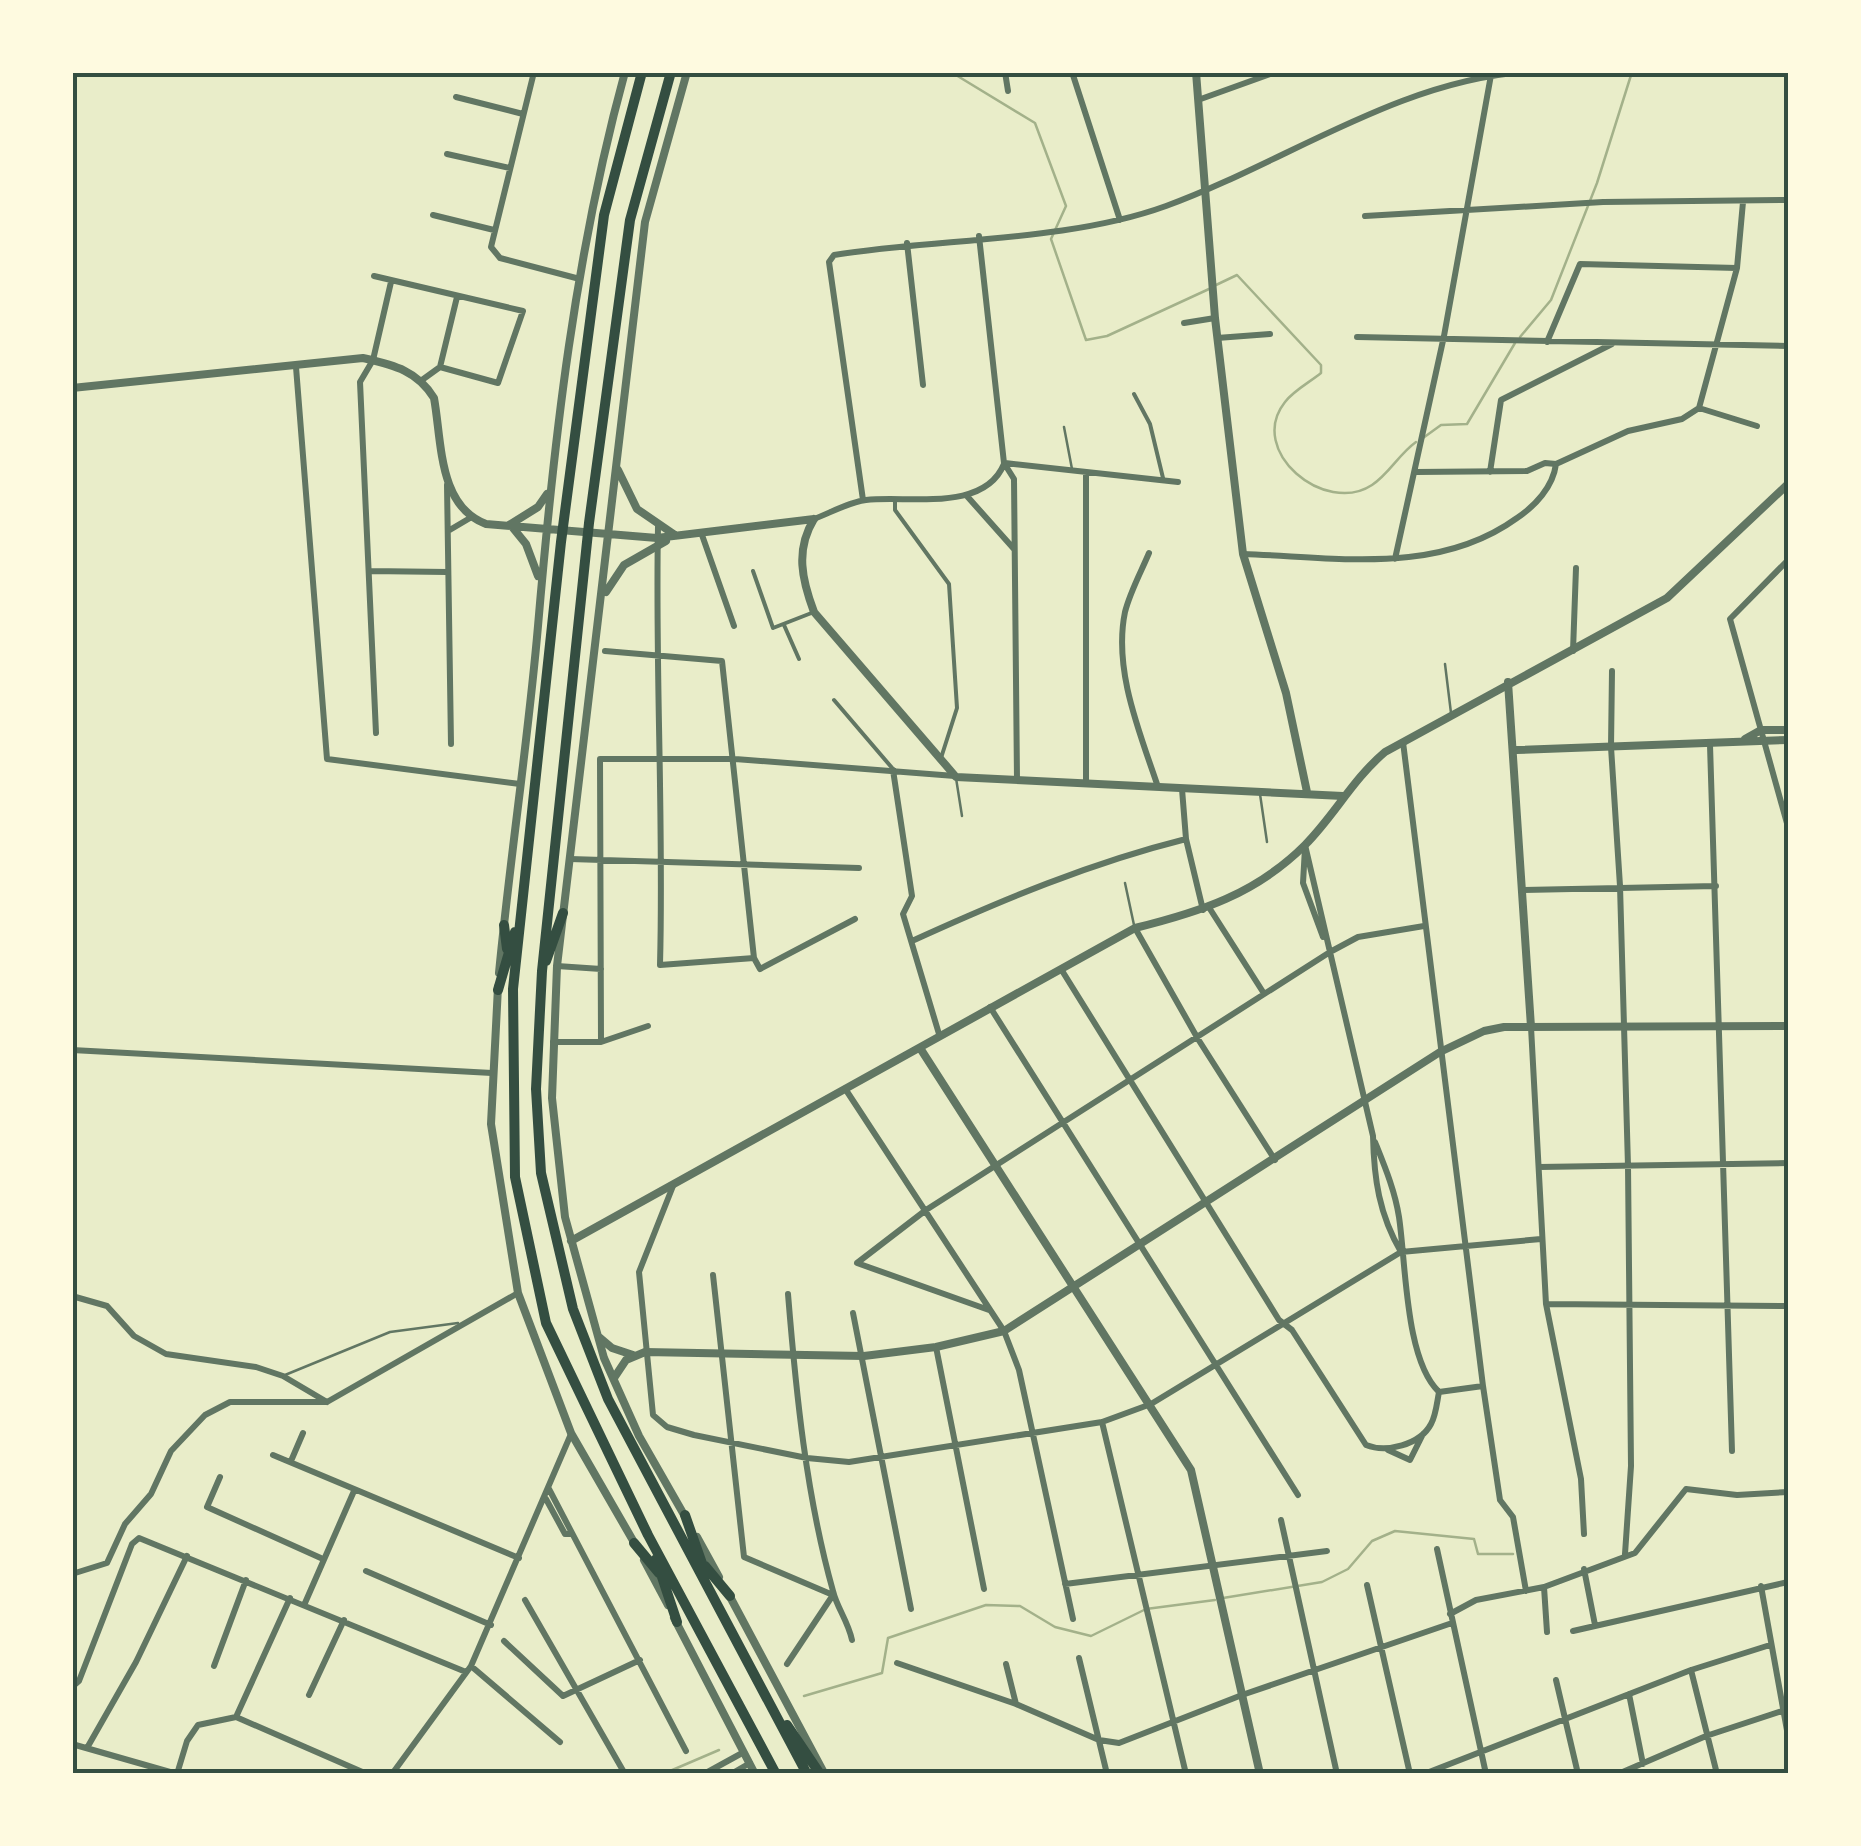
<svg xmlns="http://www.w3.org/2000/svg" width="1861" height="1846" viewBox="0 0 1861 1846" font-family="Jost,sans-serif">
<style>
.lines{fill:none;stroke-linecap:round;stroke-linejoin:round}
.stream{stroke:#a3b18a;stroke-width:2.5}
.service{stroke:#617663;stroke-width:2.5}
.pedestrian{stroke:#617663;stroke-width:4}
.minor{stroke:#617663;stroke-width:6}
.tertiary{stroke:#617663;stroke-width:8}
.trunk{stroke:#344e41;stroke-width:10}
.neatline{fill:none;stroke:#344e41;stroke-width:4}
</style>
<rect width="100%" height="100%" fill="#e9edc9"/>
<g class="lines">
<!-- stream -->
<path class="stream" d="M951,72L1035,123L1066,206L1051,239L1086,340L1107,336L1209,289
M1216,285L1237,275L1321,365V373C1310,382 1293,391 1285,402C1246,451 1325,516 1372,485C1389,474 1399,454 1416,442
M1520,337L1551,300L1597,183L1632,72
M1423,438L1441,425L1467,424L1515,343
M1223,1598L1322,1582L1348,1569L1372,1541L1395,1531L1474,1539L1478,1554H1513
M804,1696L882,1673L888,1638L986,1605L1020,1606L1055,1627L1091,1636L1146,1609L1215,1600
M663,1774L719,1750"/>
<!-- service -->
<path class="service" d="M1064,427L1072,469
M1445,664L1451,713
M956,778L962,816
M1260,794L1267,842
M1125,883L1134,925
M285,1375L390,1332L458,1323"/>
<!-- pedestrian -->
<path class="pedestrian" d="M1134,394L1150,424L1163,478
M895,500V510L949,584L957,708L941,758
M753,571L773,628L814,612
M784,625L799,659
M834,700L893,769"/>
<!-- minor -->
<path class="minor" d="M534,72L491,247L500,258L576,278
M1005,72L1008,91
M1072,72L1120,220
M1739,72L1788,74
M456,97L523,114
M1198,100L1276,72
M447,154L510,168
M433,215L494,230
M1365,216L1603,202L1788,200
M979,236L1004,463L1014,479L1017,780
M907,243L923,385
M374,276L523,311L498,383L440,367
M1184,323L1215,318
M1357,337L1788,346
M1217,338L1270,334
M1547,342L1580,264L1737,268
M296,367L327,759L520,784
M422,380L440,367L457,297
M1699,408L1737,268L1743,202
M1699,408L1757,426
M1005,463L1178,482
M1086,472V784
M1416,472L1527,471L1545,463L1556,464L1628,431L1682,419L1699,408
M1490,472L1501,400L1612,344
M447,485L451,744
M966,495L1014,549
M863,500L829,262L834,255C940,238 1067,242 1166,206C1284,163 1396,82 1523,72
M814,519C830,513 849,502 866,500C907,495 984,513 1004,464
M658,527C655,673 664,819 660,965L754,958
M448,531L470,518
M702,535L734,626
M1149,553C1141,572 1130,592 1125,612C1113,670 1140,733 1158,787
M1243,554C1336,557 1437,576 1517,518C1535,506 1553,487 1556,464
M1395,559L1444,336L1491,75
M1788,560L1730,619L1788,827
M369,571L447,572
M605,651L722,661L754,958L760,969L855,919
M1573,651L1576,568
M1612,671L1611,747L1620,886L1628,1166L1631,1466L1625,1554
M376,733L360,382L373,360L391,282
M1403,742L1483,1386L1500,1500L1513,1517L1526,1591
M1710,745L1732,1451
M893,770L912,896L903,914L939,1034
M1182,789L1186,839L1203,910
M1305,845L1373,1136C1374,1179 1379,1214 1401,1252
M1305,848L1303,883L1323,937
M570,859L859,868
M1524,890L1716,886
M1210,909L1263,992
M1135,928L1198,1039L1275,1160
M912,941C1002,900 1090,863 1186,839
M557,966L601,969
M1061,969L1279,1320L1292,1330L1366,1445C1386,1453 1420,1445 1431,1424C1436,1415 1437,1402 1439,1392
M990,1007L1298,1495
M1531,1027L1546,1304L1581,1479L1584,1534
M553,1042H601L648,1026
M601,1042L600,759H735L955,776
M72,1050L492,1073
M846,1090L1004,1331L1019,1370L1073,1619
M1375,1142C1385,1167 1395,1191 1399,1217C1406,1263 1405,1360 1439,1392
M1539,1167L1788,1163
M673,1186L639,1272L653,1415L667,1427L694,1435L807,1458L849,1462L1102,1422L1151,1404L1401,1252L1541,1239
M713,1275L744,1557L833,1595L787,1664
M788,1294C796,1392 806,1495 833,1591C837,1608 848,1621 852,1640
M72,1296L107,1306L134,1336L166,1354L256,1367L283,1376L327,1402
M1546,1304L1788,1306
M989,1310L857,1263L926,1210L1330,952L1358,937L1424,926
M853,1313L911,1609
M936,1347L984,1589
M1439,1392L1483,1386
M1102,1422L1186,1774
M1388,1450L1410,1460L1423,1434
M273,1455L519,1558
M291,1461L303,1433
M220,1477L207,1507L323,1559
M549,1489L686,1751
M546,1499L565,1534H570
M1281,1520L1337,1774
M1437,1549L1486,1774
M1584,1569L1595,1625
M366,1571L491,1625
M72,1574L107,1563L125,1524L151,1494L171,1451L205,1415L230,1402H327L518,1293
M1065,1584L1327,1551
M1367,1585L1410,1774
M1761,1586L1788,1736
M1544,1587L1547,1632
M525,1600L625,1774
M305,1603L354,1491
M1450,1614L1476,1600L1544,1587L1635,1553L1686,1489L1737,1495L1788,1492
M1573,1631L1788,1582
M504,1641L563,1696L640,1660
M1079,1658L1107,1774
M897,1663L1016,1704L1099,1740L1119,1743L1242,1695L1452,1623
M1006,1664L1016,1704
M214,1666L246,1580
M471,1666L560,1742
M1691,1670L1717,1774
M1556,1680L1578,1774
M72,1687L79,1681L132,1544L139,1538L466,1672
M1629,1694L1643,1764
M309,1695L344,1620
M236,1717L367,1774
M236,1717L290,1598
M72,1744L177,1774L187,1741L198,1725L236,1717
M87,1748L136,1662L187,1556
M392,1774L471,1666L571,1434
M704,1774L744,1752
M731,1774L750,1763
M1424,1774L1691,1670L1770,1645
M1618,1774L1706,1736L1788,1709"/>
<!-- tertiary -->
<path class="tertiary" d="M1196,72L1215,318L1243,554L1286,693L1307,792
M72,388L363,358C393,365 417,370 434,398C442,442 438,506 486,524L657,538L814,519
M618,470L637,509L675,535
M814,519C795,550 802,580 814,612L956,777L1343,796
M509,525L538,507L547,494
M513,528L526,544L538,576
M606,592L624,565L666,541
M1508,682L1531,1027
M1745,739L1761,730H1788
M1516,750L1788,740
M499,973C510,857 528,742 538,626C554,439 575,254 625,72
M498,987L491,1124L518,1293L571,1433L635,1544
M920,1048L1191,1470L1260,1774
M571,1241L1135,928C1200,912 1256,894 1305,845C1334,816 1353,779 1385,752L1667,598L1788,484
M599,1337L612,1348L633,1355
M614,1378L626,1360L645,1352L864,1356L936,1347L1004,1331L1440,1052L1484,1031L1504,1027L1788,1026
M687,1520L639,1436L604,1358L565,1217L552,1098L557,966L645,222L687,72
M697,1537L719,1577
M644,1560L668,1605
M728,1593L823,1771
M674,1618L755,1774"/>
<!-- trunk -->
<path class="trunk" d="M642,72L604,215L561,542L513,989L515,1177L546,1323L648,1535L776,1774
M671,72L630,220L589,523L542,971L536,1089L541,1173L573,1309L608,1399L807,1774
M504,925L507,949
M546,961L563,913
M498,990L515,932
M685,1515L705,1572
M634,1543L659,1573
M656,1559L677,1622
M705,1566L730,1596
M787,1725L820,1774"/>
</g>
<!-- border -->
<rect width="1861" height="1846" fill="none" stroke="#fefae0" stroke-width="150"/>
<rect x="75" y="75" width="1711" height="1696" class="neatline"/>
</svg>
